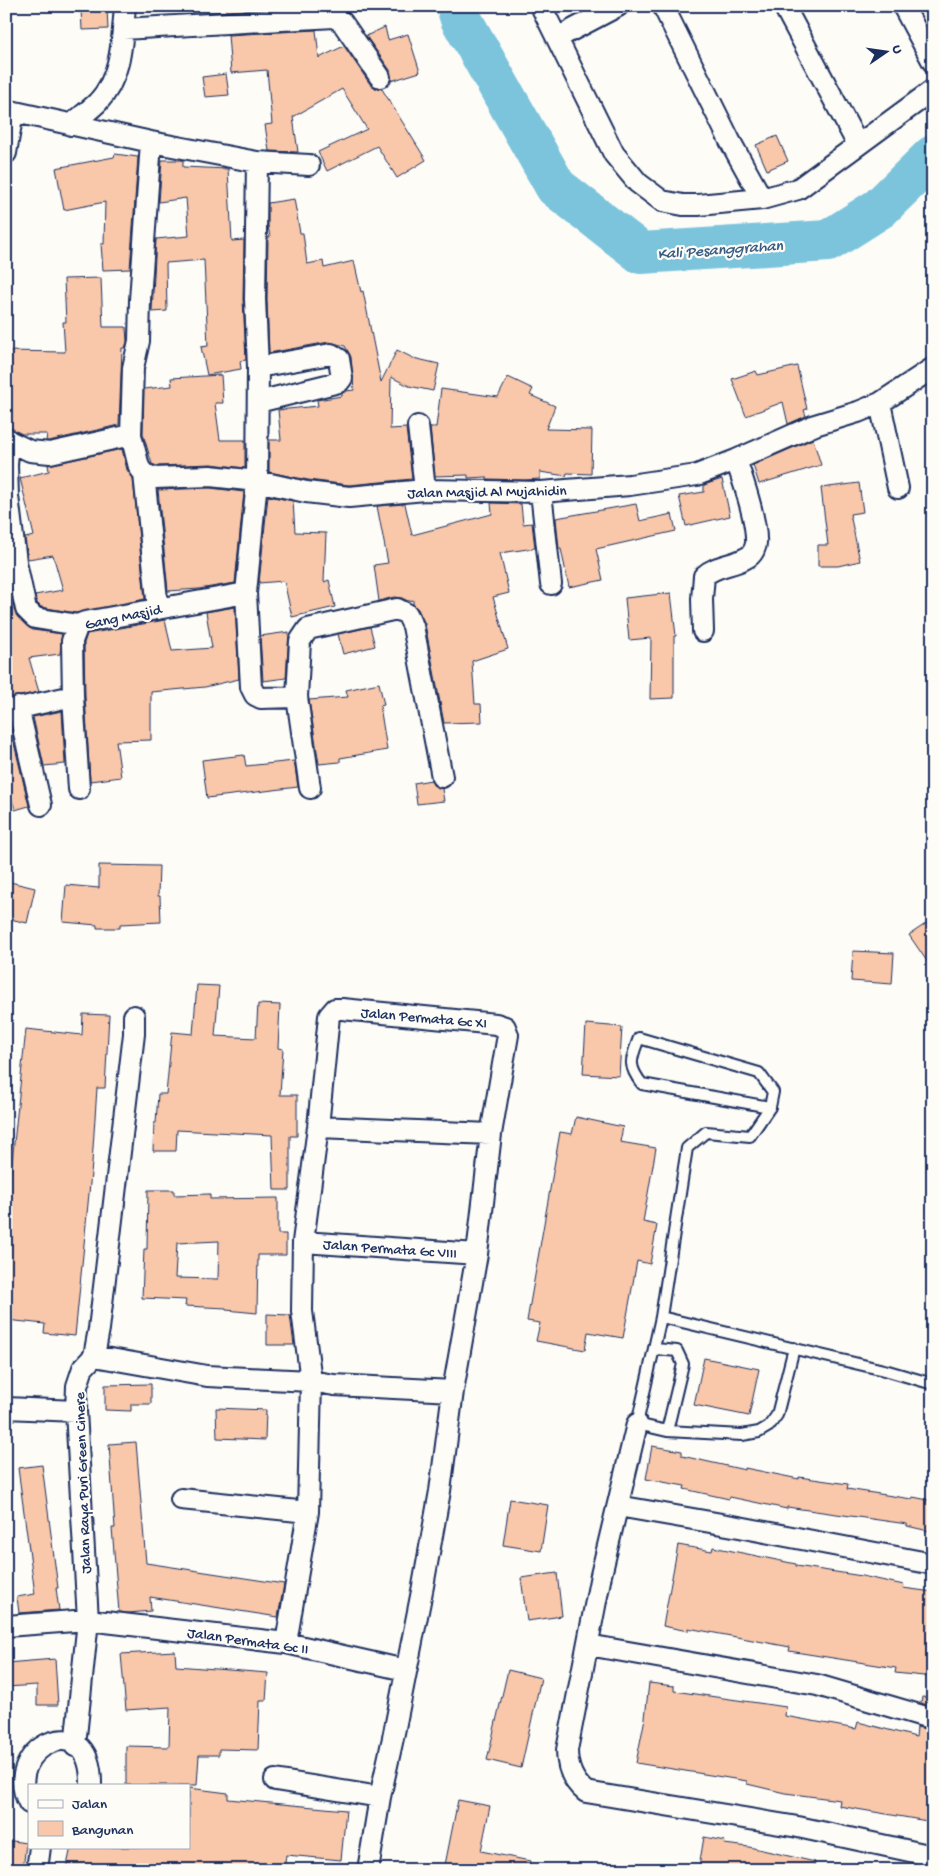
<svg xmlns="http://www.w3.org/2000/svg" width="939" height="1876" viewBox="0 0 939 1876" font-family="'Gochi Hand',sans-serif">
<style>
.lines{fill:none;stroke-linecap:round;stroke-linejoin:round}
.river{stroke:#7bc4dc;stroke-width:42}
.building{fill:#f9c7a9;stroke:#1b2f5e;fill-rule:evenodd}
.service-casing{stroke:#1b2f5e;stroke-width:14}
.minor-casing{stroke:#1b2f5e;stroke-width:24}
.service{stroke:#fdfcf7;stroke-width:10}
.minor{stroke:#fdfcf7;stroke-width:20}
.labels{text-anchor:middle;stroke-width:4.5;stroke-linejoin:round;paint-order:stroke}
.street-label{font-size:15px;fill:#1b2f5e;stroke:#fdfcf7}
.water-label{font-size:16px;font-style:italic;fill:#385c84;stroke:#fdfcf7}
</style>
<rect width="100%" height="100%" fill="#fdfcf7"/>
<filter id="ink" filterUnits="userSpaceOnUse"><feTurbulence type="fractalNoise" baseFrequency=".02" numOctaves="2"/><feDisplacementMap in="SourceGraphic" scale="10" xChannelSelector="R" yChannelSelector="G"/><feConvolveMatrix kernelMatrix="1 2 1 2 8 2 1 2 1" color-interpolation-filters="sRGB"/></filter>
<g filter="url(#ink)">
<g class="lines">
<!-- river -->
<path class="river" d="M457,6L461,19L556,187L641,253L828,241L880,208L933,156"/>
</g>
<!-- building -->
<path class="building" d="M226,6H313L226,11Z
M107,8L108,29L82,30L81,9Z
M385,27L388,40L408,34L420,72L391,81L390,70L366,36Z
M316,30L319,58L344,46L370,84L375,88L382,89L426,160L397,178L377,146L327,171L318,152L367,129L342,89L293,117L298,152L269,151L265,125L272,124L267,70L231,73L228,35Z
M226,74L229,95L205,97L202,77Z
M777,136L788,161L767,170L756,145Z
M115,154L138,157L130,269L103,270L101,244H104L105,202L64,210L56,168L114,157Z
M162,160H183V167L228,169L232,241L244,240L243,299L246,360L240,361L241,369L207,375L201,347L208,346L204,260L166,263L167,311L152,312L156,239L189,236L186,198L159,202Z
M294,199L300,233H303L307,264L323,261L324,268L354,261L361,292L363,291L381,382L397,350L413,358L439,364L433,391L409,386L391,377L390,429L406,428L412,479L349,485L308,480L269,472V440H281L278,410L318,406L317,400L342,396V393L346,391L354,390L351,357L345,346L329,342L269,353L267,299L268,237H270L268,226V203Z
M101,278L103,327H126L127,342L125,348H122L119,425L49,441H46L47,434H22L16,431L11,428V401H6V351L65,352L63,322H66L64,279Z
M797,366L807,409L804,410L806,416L788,424L783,402L746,416L732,379L756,371L758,375Z
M221,375L223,403H215L220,440H245V468L211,464L157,466L152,464L143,434L144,389L172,386L171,378Z
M508,377L533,389L530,395L555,406L546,429L592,430L591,474L567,473L566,476L540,472V479L524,480L487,479V477L468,478V475L435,476L430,427H436L441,389L498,397Z
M813,439L821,465L759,484L753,465Z
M122,449L127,470L133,478L145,599L76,613L41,607L37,603L35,595L63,590L53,555L28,559L25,538L34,536L20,478L49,471L48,465Z
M722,479L730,516L686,526L679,496L704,492V485Z
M859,483L863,512L850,514L860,561L838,566H818V545H828L821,488Z
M210,488L244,492L235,583L199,589L168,591L158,490Z
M268,496L293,501L295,532L326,533L324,582L329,580L335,607L292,617L284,581L259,583Z
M491,503L521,504L523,524L532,523L535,548L500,553L509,593L493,597L508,649L472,661L475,704H481L482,722L444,723L425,624L418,609L413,604V600L408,601L402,598L394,597L379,601L374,565L388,563L377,506L405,504L412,535L492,514Z
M636,504L640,521L672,514L676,531L596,549L603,580L569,587L561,549H559L556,518Z
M671,593L676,636H674V698L650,699L651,638L629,640L625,598Z
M11,597L15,612L27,626L33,630L62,634L60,654L29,658L39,692L6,699V598Z
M235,607L239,679L205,687L151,692V740L116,741L121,777L90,781L85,696L84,643L87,634L165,620L172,651L212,648L206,612Z
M370,627L375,646L343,654L338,634Z
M289,632L286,678L263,681L260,636Z
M379,683L384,705L380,706L387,750L340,758V762L319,764L309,700L348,697L346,690Z
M62,711L65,764L44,766L33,717Z
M9,722L29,806L15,810L6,779V775L10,773L6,751V723Z
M244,755L246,766L294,761L298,787L207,798L202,760Z
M431,780L433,785L442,789L444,801L417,804L414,783Z
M99,865L159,866L158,896H160L161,922L120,924V928H97V925L63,922L66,885L99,888Z
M6,881L35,888L27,923L6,918Z
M933,919V970L909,935Z
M853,951L894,953L892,984L851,981Z
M197,985L219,986L215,1036L256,1038L258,1004L280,1005L278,1048L283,1049L280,1095H297V1136H290V1190H274L272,1135L177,1130L176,1151H153L154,1123H156L158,1094H166L172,1032L193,1034Z
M83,1014L109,1015L105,1088H97L92,1163L75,1336L44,1333L45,1324L6,1320V1219L26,1029L82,1035Z
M586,1024L622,1027L619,1076L583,1074Z
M576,1117L623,1127L620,1142L656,1148L643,1222L657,1225L650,1264L637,1261L623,1338L588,1332L585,1350L536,1341L540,1323L527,1321L560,1132L572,1134Z
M148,1190H174V1195L210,1194V1199L278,1198V1234H286V1255H258L257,1313L226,1310V1308L185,1306L186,1300L142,1298L144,1249H147ZM219,1241L218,1279L175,1278L177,1243Z
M267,1314L290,1315L294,1345H267Z
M704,1358L759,1369L749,1416L694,1405Z
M151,1384V1404H131V1411L105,1410V1385Z
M216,1408L266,1410L265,1440L217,1438Z
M136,1442L146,1563L284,1584L278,1617L150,1597L151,1611L129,1613L119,1612L112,1528H115L109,1444Z
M652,1446L682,1451V1456L745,1470V1468L799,1479V1477L848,1484L847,1489L912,1499L913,1497L933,1501V1532L907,1526V1524L787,1507V1509L730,1497L729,1499L684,1489L685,1486L646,1479Z
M42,1465L58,1588H56L59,1610L19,1613L17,1597L35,1594L18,1468Z
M510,1499L548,1505L541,1551L503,1545Z
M678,1545L712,1551L713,1547L796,1564V1566L862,1576L904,1585L903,1588L933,1592V1677L895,1673L896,1668L789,1651L790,1647L688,1628V1631L663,1626Z
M557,1573L562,1616L527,1621L521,1578Z
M175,1651L176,1666L268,1673L266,1701H260L258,1750L219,1749V1755H199L197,1785H126V1746L169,1747L170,1707L126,1710L121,1654Z
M55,1659L58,1705H37V1685L6,1687V1663Z
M508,1670L541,1678L521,1768L487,1760Z
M649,1683L674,1686V1691L786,1707L785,1716L856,1729L858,1722L916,1737L917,1727L933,1731V1822L839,1806L840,1800L785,1793L747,1784V1781L636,1763L645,1718Z
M922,1697L933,1698V1707L921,1703Z
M189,1788L228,1793V1799L346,1810L341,1860L286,1855L284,1870H66L71,1847H189Z
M458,1800L490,1806L481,1851L530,1861L529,1870H444Z
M704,1837L725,1841L724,1844L749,1847L815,1862L814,1870H716L699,1867Z
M6,1840L26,1843L23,1870H6Z"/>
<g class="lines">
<!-- service casing -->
<g class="service-casing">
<path id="service" d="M770,1107L642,1084C627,1065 631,1059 639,1038L759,1073L773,1092L770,1107L750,1136L706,1132L687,1148L661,1317L637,1424L667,1431L742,1435L759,1432L769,1426L777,1415L794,1348
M661,1317L888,1371L933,1384
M656,1349L677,1351L683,1364L667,1431"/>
</g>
<!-- minor casing -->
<g class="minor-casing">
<path id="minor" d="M541,6L614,154L638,183L662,201L683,205H698L762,199L798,189L933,90
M663,6L730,141L762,199
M784,6L858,145
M903,6L933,62
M123,29L334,17L342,22L380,77
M557,38L618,6
M6,110L151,142L257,162L309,165
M71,125C80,117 90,110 98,102C122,77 122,39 125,6
M6,153L13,112
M257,162L255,299L258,367L257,481L246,593L251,687L255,695L261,698L297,697
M258,402L339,382L342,378L339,359L331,354L258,367
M880,403L898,488
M418,426L425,490
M131,435L133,368L139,341L140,300L151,142
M6,438L9,441L30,451L50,453L131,435L139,467L144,474L155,478L210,476L257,481L306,492L349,497L425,490L541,492L630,485L697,475L736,460L815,425L858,412L880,403L933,368
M9,441L7,465L8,496L16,562L26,609L35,618L78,625
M144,474L158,609
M541,492L551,584
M703,631L702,599L704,576C716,565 732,566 746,558C753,555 757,546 756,539C756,519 743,480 736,460
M73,696L79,789
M18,707L41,805
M6,711L73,696L72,641L78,625L85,622L246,593
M310,788L297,697L300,641L308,629L397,609L407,614L413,626L442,777
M318,1127L491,1134
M303,1242L477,1254
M94,1356L207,1376L311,1381L334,1385L453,1391
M6,1408L76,1411
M637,1424L601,1575L567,1750C567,1767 572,1781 586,1792L798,1827L933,1856
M181,1499L308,1512
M618,1506L739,1527L933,1564
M6,1626L88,1620L286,1643L405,1670
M286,1643L308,1512L311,1381L302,1311L303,1242L318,1127L329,1016L335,1009H342L496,1024L505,1027L508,1035L491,1134L477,1254L453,1391L440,1491L423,1586L393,1738L380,1797L368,1870
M588,1645L817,1685L933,1719
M75,1746L88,1620L76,1411L77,1386L83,1368L94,1356L99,1329L134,1034V1016
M275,1780L380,1797
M29,1803C0,1750 92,1702 91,1785
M37,1870L40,1847"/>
</g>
<!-- service -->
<use href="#service" class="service"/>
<!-- minor -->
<use href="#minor" class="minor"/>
</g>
</g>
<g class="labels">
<!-- street labels -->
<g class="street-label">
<text transform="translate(487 491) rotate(-1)" y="5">Jalan Masjid Al Mujahidin</text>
<text transform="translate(123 616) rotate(-12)" y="5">Gang Masjid</text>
<text transform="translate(424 1017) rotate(5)" y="5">Jalan Permata Gc XI</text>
<text transform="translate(390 1248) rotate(4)" y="5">Jalan Permata Gc VIII</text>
<text transform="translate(82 1483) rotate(-92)" y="5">Jalan Raya Puri Green Cinere</text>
<text transform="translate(248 1640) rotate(8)" y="5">Jalan Permata Gc II</text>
</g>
<!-- water labels -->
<g class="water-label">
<text transform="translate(720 248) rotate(-4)" y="6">Kali Pesanggrahan</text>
</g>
</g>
<!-- margin -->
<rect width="939" height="1876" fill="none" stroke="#fdfcf7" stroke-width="25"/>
<rect x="12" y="12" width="914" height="1851" fill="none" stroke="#1b2f5e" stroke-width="2" filter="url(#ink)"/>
<!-- legend -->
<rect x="28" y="1784" width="162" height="65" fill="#fdfcf7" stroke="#a3aaba"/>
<rect x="38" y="1800" width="25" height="8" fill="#fdfcf7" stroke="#a3aaba"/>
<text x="72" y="1808" font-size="15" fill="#1b2f5e">Jalan</text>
<rect x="38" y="1821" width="25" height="15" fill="#f9c7a9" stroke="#a3aaba"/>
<text x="72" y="1834" font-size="15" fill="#1b2f5e">Bangunan</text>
<!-- north arrow -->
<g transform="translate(886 52) rotate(77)" stroke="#fdfcf7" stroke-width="4" paint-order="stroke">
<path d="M0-4L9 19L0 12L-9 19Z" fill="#1b2f5e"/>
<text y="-8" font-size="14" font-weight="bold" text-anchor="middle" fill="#1b2f5e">U</text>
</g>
</svg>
